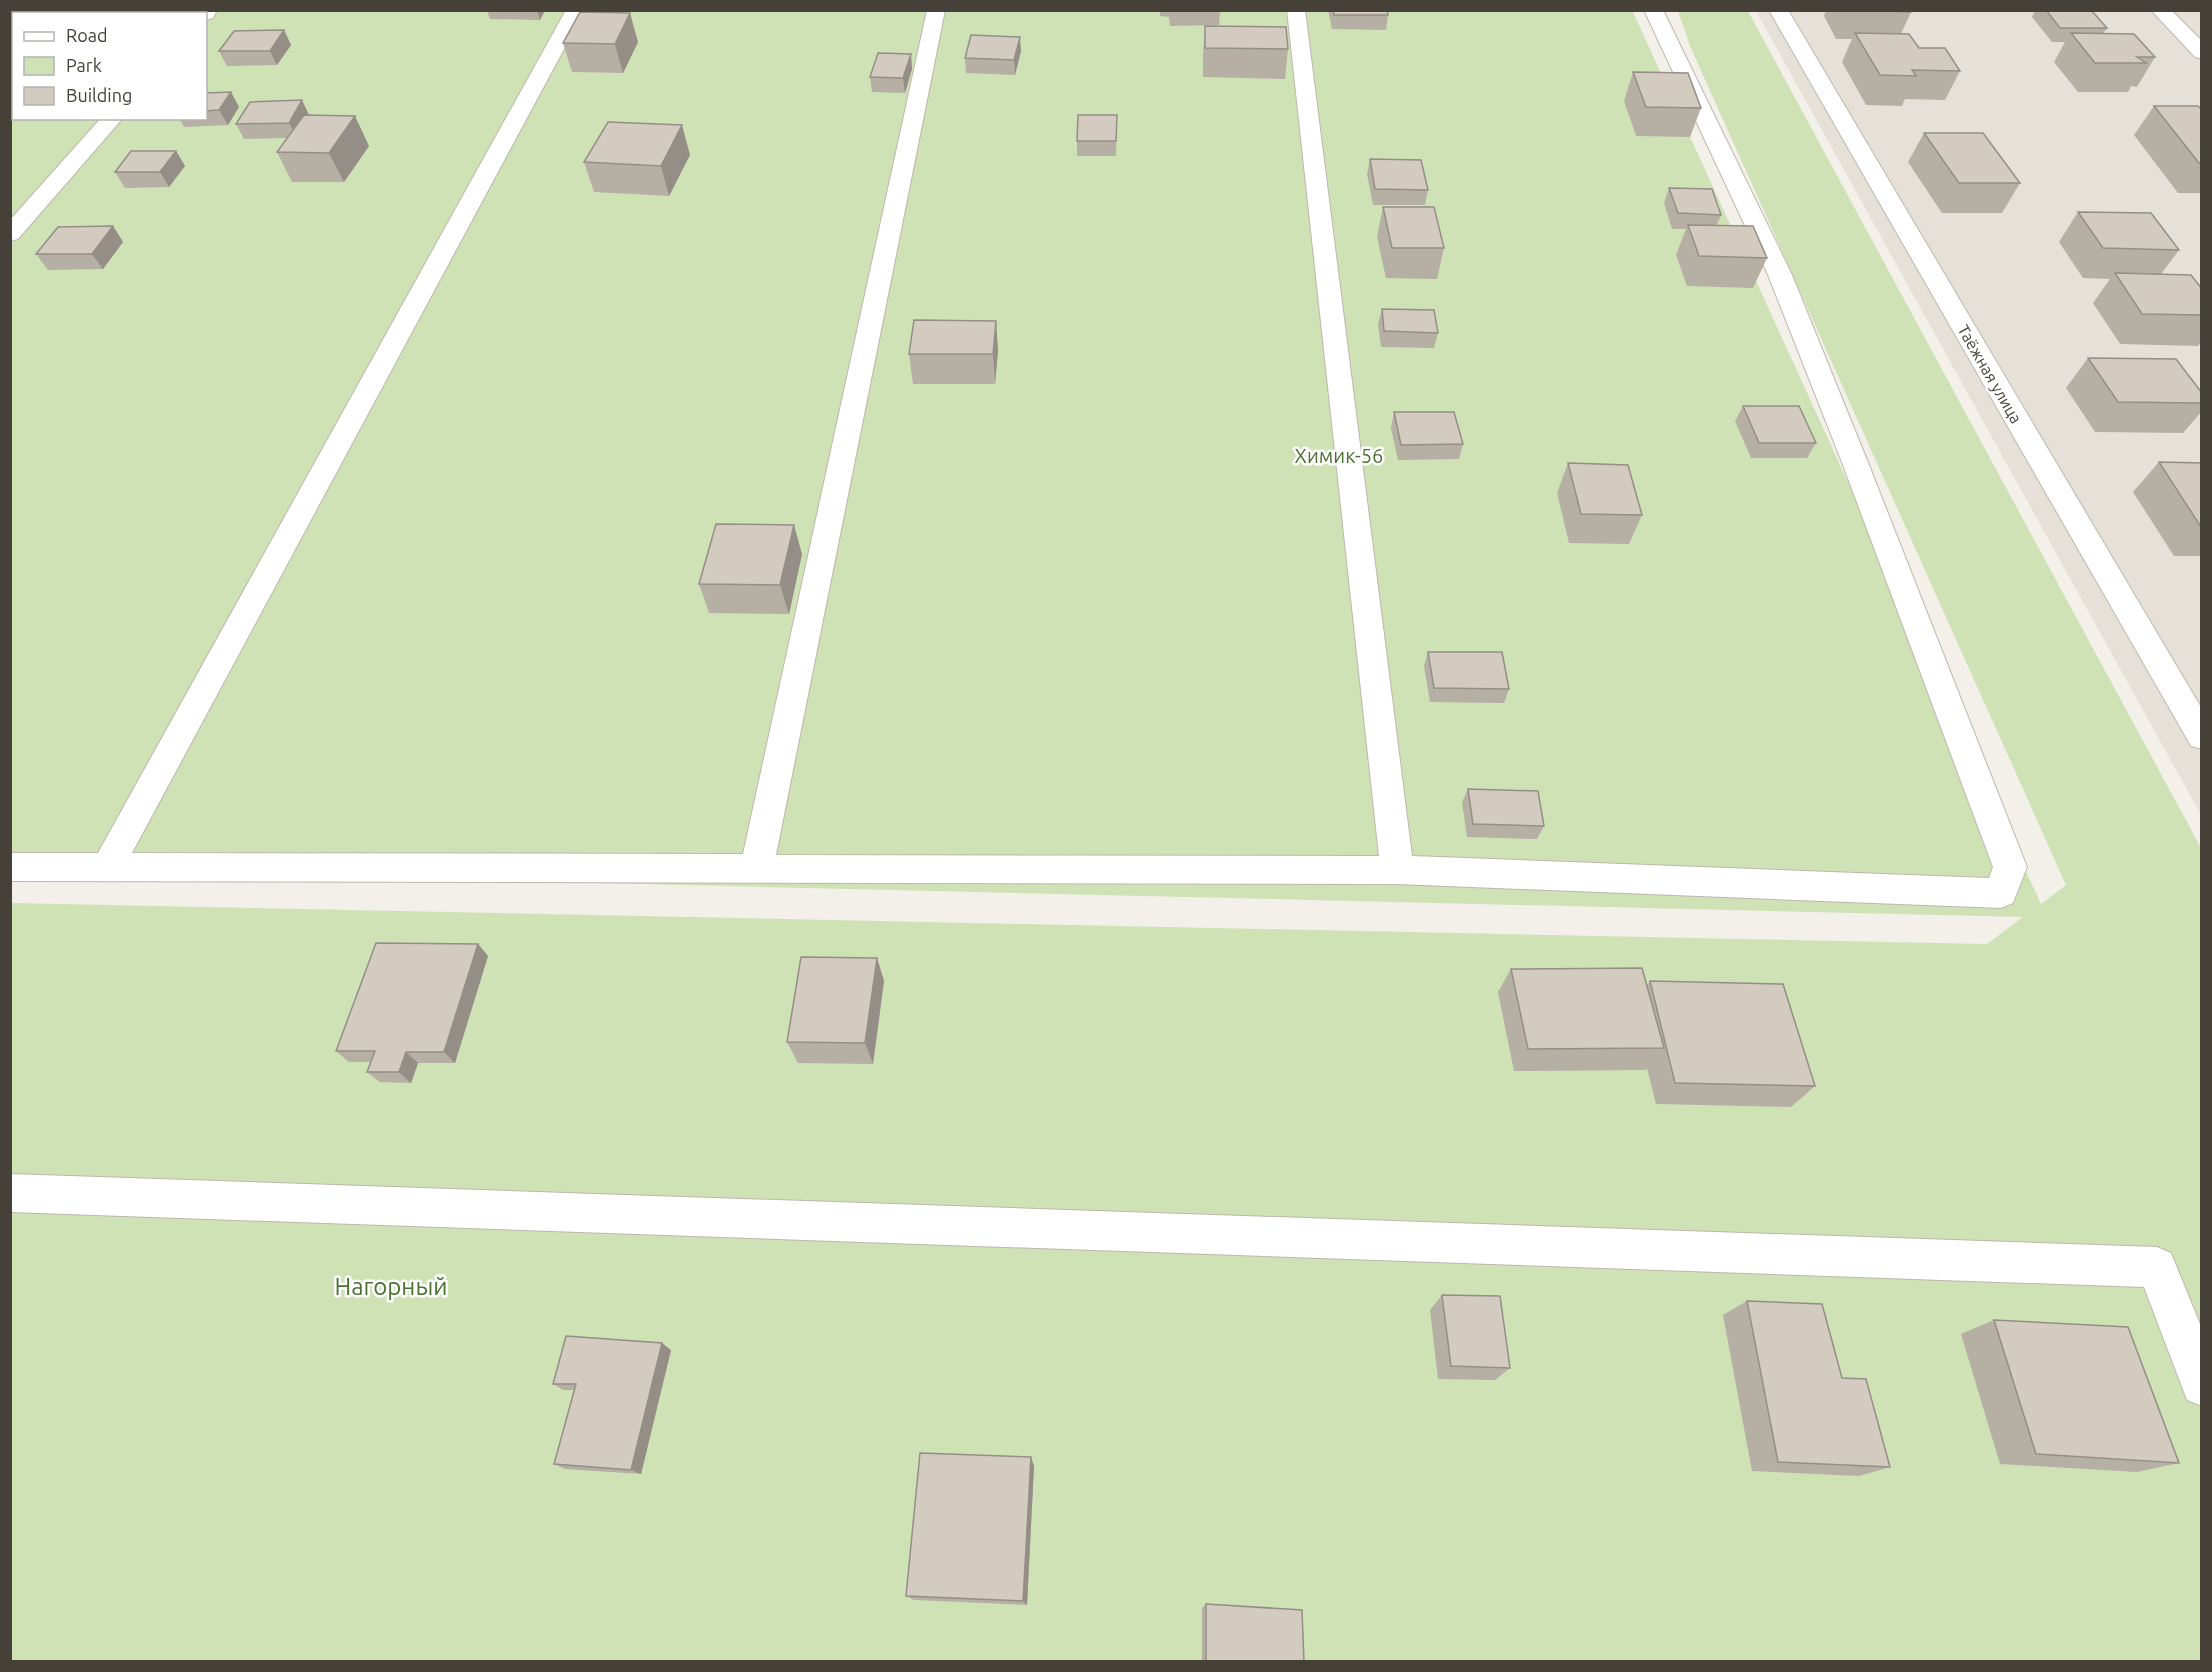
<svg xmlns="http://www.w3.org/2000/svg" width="2212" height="1672" viewBox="0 0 2212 1672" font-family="Ubuntu,sans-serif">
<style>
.residential{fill:#e6e1d8}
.green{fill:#cfe2b6;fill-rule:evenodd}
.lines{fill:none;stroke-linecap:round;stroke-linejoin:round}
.minor-casing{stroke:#bdb7ac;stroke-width:2}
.minor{fill:#fff;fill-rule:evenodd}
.wall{fill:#b5afa4}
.shaded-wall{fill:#948e86}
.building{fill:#d3cbbf;stroke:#948e86;stroke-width:1.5}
.labels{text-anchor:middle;stroke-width:5;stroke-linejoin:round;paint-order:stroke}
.far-street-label{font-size:16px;fill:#454038;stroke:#fff}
.park-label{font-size:20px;fill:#4a7131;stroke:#fff}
.near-park-label{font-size:24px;fill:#4a7131;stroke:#fff}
</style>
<rect width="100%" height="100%" fill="#f3efe9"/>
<!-- residential -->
<path class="residential" d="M1756,11H2201V815Z"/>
<!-- green -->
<path class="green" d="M1632,10L2041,904L2066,885L1690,46L1678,11H1748L2201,848V1661H11V903L1987,944L2023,917L11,869V11ZM14,14H206V118H14Z"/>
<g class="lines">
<!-- minor casing -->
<g class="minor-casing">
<path id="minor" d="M198,10H217L213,18L206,20V14H197Z
M566,10H585L132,853L743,854L927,10H945L776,855L1379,856L1287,10H1305L1412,856L1989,878L1993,867L1843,465L1768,275L1644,10H1663L1792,275L1869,465L2027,867L2013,903L2001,908L1397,884L10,881V853H98Z
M1769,10H1788L2202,709V749L2191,746Z
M2151,10H2171L2202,41V59L2195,57Z
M101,118H123L18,239L10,241V220Z
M10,1174L2157,1247L2171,1253L2202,1329V1406L2187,1400L2144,1287L10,1212Z"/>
</g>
<!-- minor -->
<use href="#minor" class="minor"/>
</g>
<!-- wall -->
<path class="wall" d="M487,10H545L540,20L490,19Z
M1160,10L1220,11L1219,25L1170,26L1169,17L1160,16Z
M1328,10H1387L1388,15L1386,30L1332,29Z
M1826,10H1911V12L1901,34L1919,48L1960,71L1945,100L1905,99L1902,106L1866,105L1842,62L1852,39H1836L1824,16Z
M2035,10H2091L2107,28L2103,34L2155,57L2137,87L2131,86L2128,92H2078L2054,62L2065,42H2052L2032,17Z
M1205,26L1288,49L1285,79L1203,77V55Z
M284,30L291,45L277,65L227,66L219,51Z
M638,42L623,73L572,72L563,43Z
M1021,51L1015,75L966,73L965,58Z
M911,54L912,69L905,93L872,92L870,77Z
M1633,72L1701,108L1690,137L1636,136L1624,101Z
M206,93L239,107L228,125L184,127L179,118H206Z
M2154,106L2202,110V193H2178L2134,135Z
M309,115L369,146L344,182H292L277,152L287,138L244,139L236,124Z
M1117,115L1116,156H1077V141Z
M1924,133L2020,183L2002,213H1942L1908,162Z
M176,151L185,166L169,187L125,188L115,172Z
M690,155L669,196L594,192L584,162Z
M1370,159L1428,190L1425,205H1373L1367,174Z
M1669,188L1721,215L1717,225L1767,258L1753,288L1687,286L1676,255L1686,229H1672L1664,203Z
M1383,207L1444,248L1437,279L1386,278L1377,237Z
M2078,212L2179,250L2161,274L2202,289V341L2198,346L2120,344L2093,303L2110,279L2083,278L2059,242Z
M113,226L123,242L103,269L48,270L36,254Z
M1382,309L1438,333L1434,348L1381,347L1378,324Z
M996,321L998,351L995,384H913L909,354Z
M2088,358L2202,393V411L2183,433L2095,432L2066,388Z
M1743,406L1816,443L1807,458H1751L1735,421Z
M1394,412L1463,444L1459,459L1398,460L1391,428Z
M2159,462L2202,463V556H2174L2133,492Z
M1568,463L1642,515L1629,544L1569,543L1557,493Z
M802,554L789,614L709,613L699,584Z
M1428,652L1509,689L1504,703L1430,702L1424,666Z
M1468,789L1544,826L1537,839L1467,837L1462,802Z
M478,944L488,956L455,1063H418L411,1083L380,1082L367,1072L371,1062H349L336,1051Z
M877,958L884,981L873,1064L798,1063L787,1042Z
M1511,969L1647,985L1650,981L1815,1086L1791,1107L1656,1104L1647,1068L1646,1070L1514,1071L1498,992Z
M1442,1295L1510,1368L1495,1380L1438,1379L1430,1310Z
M1747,1301L1842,1378L1890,1467L1859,1476L1752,1471L1723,1315Z
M1994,1320L2179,1463L2137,1472L2000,1464L1961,1334Z
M671,1350L641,1474L565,1469L554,1464L575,1390H563L553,1384Z
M1034,1466L1027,1605L914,1600L906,1596Z
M1206,1604L1304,1662H1202V1608Z"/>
<!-- shaded-wall -->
<path class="shaded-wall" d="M537,10H545L540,20Z
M630,13L638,42L623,73L615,44Z
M284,30L291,45L277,65L270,51Z
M1020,37L1021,51L1015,75L1014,60Z
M911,54L912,69L905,93L903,78Z
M231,92L239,107L228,125L219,110Z
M302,100L309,115L297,138L289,123Z
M355,116L369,146L344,182L329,153Z
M682,125L690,155L669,196L661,166Z
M176,151L185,166L169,187L160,172Z
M113,226L123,242L103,269L92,254Z
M996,321L998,351L995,384L993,354Z
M794,525L802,554L789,614L780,585Z
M478,944L488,956L455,1063L444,1052Z
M877,958L884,981L873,1064L865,1043Z
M406,1052L418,1063L411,1083L399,1072Z
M662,1343L671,1350L641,1474L631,1470Z
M1031,1457L1034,1466L1027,1605L1023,1601Z"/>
<!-- building -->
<path class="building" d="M1171,10H1220V11H1171Z
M1333,10H1387L1388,15H1334Z
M1855,10H1911V12Z
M2046,10H2091L2107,28H2060Z
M580,12L630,13L615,44L563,43Z
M1205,26L1286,27L1288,49L1205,48Z
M284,30L270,51H219L234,31Z
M1855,33L1909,34L1919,48H1945L1960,71L1912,70L1916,76L1880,75Z
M2071,33L2134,34L2155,57H2137L2146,63H2095Z
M971,35L1020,37L1014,60L965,58Z
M878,53L911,54L903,78L870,77Z
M1633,72L1688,73L1701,108L1646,107Z
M231,92L219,110L206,111V93Z
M302,100L289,123L236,124L250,102Z
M2154,106H2198L2202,110V163H2199Z
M304,115L355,116L329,153L277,152Z
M1078,115H1117L1116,141H1077Z
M608,122L682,125L661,166L584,162Z
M1924,133H1983L2020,183H1959Z
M131,151H176L160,172H115Z
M1370,159L1421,160L1428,190L1375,189Z
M1669,188L1712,189L1721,215L1678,213Z
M1383,207H1434L1444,248H1392Z
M2078,212L2151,213L2179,250L2103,248Z
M1688,225L1753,226L1767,258L1699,256Z
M113,226L92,254H36L58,227Z
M2115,273L2191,275L2202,289V315L2142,314Z
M1382,309L1434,310L1438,333L1384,331Z
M914,320L996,321L993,354H909Z
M2088,358L2176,359L2202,393V403L2118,402Z
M1743,406H1799L1816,443H1759Z
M1394,412H1454L1463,444L1401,445Z
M2159,462L2202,463V527H2201Z
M1568,463L1628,465L1642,515L1581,514Z
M716,524L794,525L780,585L699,584Z
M1428,652H1502L1509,689L1434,688Z
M1468,789L1538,791L1544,826L1473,824Z
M376,943L478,944L444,1052H406L399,1072H367L375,1051H336Z
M801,957L877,958L865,1043L787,1042Z
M1642,968L1664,1048L1528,1049L1511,969Z
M1650,981L1783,984L1815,1086L1675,1083Z
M1442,1295L1500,1296L1510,1368L1451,1366Z
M1747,1301L1822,1304L1842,1378L1866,1379L1890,1467L1778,1462Z
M1994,1320L2128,1327L2179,1463L2036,1454Z
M566,1336L662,1343L631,1470L554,1464L576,1384H553Z
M920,1453L1031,1457L1023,1601L906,1596Z
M1206,1604L1302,1610L1304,1662H1206Z"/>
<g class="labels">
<!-- far-street labels -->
<g class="far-street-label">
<text transform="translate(1990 374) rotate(60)" y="6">Таёжная улица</text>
</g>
<!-- park labels -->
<g class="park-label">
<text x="1339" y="463">Химик-56</text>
</g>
<!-- near-park labels -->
<g class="near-park-label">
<text x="391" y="1295">Нагорный</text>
</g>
</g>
<!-- border -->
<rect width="2212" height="1672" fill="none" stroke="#454038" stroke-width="24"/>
<!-- legend -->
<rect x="12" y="12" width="195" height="108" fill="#ffffff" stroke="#b5b3af" stroke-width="1.5"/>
<rect x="24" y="32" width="30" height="9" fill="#ffffff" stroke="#b5b3af" stroke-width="1.5"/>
<text x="66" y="42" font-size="18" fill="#454038">Road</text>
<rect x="24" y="57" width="30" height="18" fill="#cfe2b6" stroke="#b5b3af" stroke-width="1.5"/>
<text x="66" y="72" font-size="18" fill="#454038">Park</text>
<rect x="24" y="87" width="30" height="18" fill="#d3cbbf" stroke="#b5b3af" stroke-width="1.5"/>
<text x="66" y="102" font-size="18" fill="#454038">Building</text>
</svg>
